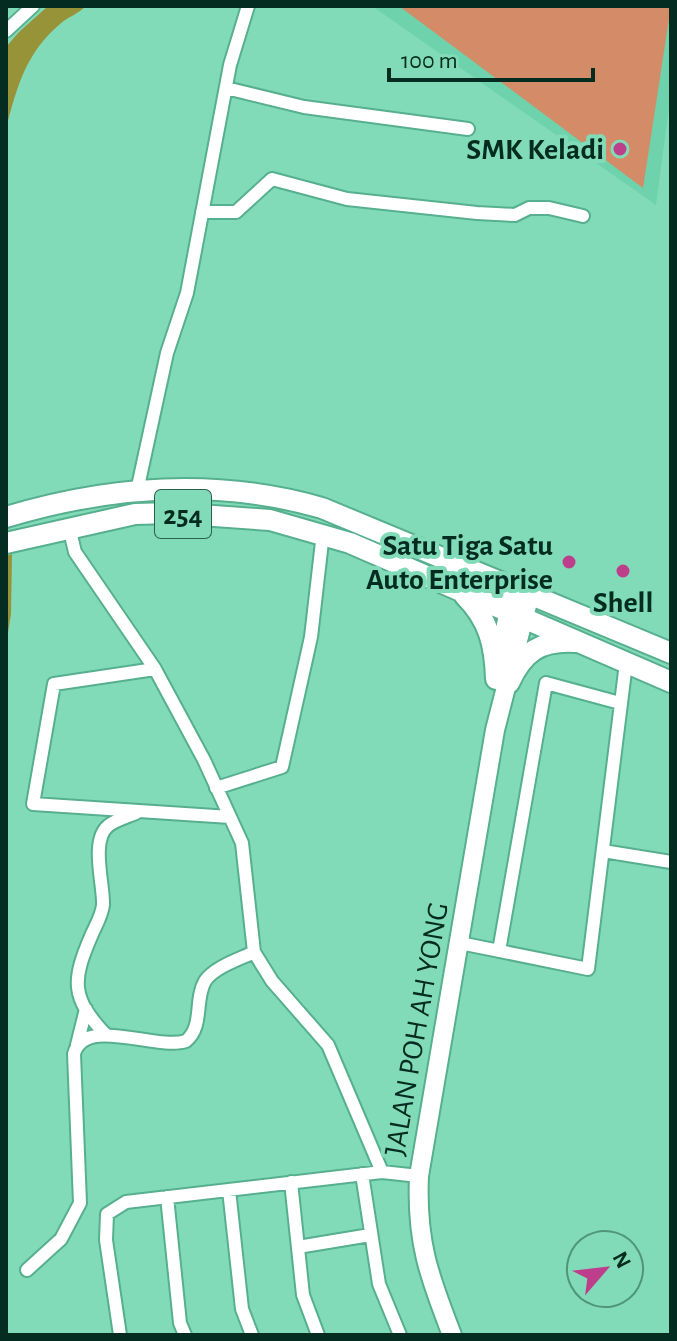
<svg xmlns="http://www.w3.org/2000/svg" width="677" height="1341" viewBox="0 0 677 1341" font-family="'Alegreya Sans',sans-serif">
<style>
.built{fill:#6ed2ac}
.green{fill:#d48b67}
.water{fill:#979338}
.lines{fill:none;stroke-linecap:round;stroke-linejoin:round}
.street-casing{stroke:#56af8e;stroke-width:16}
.secondary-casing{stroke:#56af8e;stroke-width:22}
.primary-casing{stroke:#56af8e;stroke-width:24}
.street{stroke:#fff;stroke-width:12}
.secondary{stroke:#fff;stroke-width:18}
.primary{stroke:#fff;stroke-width:20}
.poi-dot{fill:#bd3e8b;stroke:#82dbb8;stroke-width:3}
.labels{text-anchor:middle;stroke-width:8;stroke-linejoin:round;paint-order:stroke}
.shield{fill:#82dbb8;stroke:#2a604e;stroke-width:2}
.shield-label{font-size:28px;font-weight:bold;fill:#042c20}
.poi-label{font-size:30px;font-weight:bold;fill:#042c20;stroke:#82dbb8;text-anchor:end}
.street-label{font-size:30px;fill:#042c20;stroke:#82dbb8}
</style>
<rect width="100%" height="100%" fill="#82dbb8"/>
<!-- built -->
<path class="built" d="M372,6H671V93L656,205Z"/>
<!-- green -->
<path class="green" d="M399,6H671L643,188Z"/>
<!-- water -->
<path class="water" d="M48,6H86C78,14 68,17 60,24C26,53 17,86 6,129V47L19,32Z
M12,554L11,614L6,645V556Z"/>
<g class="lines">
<!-- street casing -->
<g class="street-casing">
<path id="street" d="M6,31L33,6
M226,88L304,107L468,129
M202,212H236L272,179L347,199L477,213L515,215L529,208H549L583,216
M137,491L167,353L187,293L230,65L248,6
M69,527L75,552L155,669L204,760L242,843L254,952L272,981L328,1045L382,1172
M155,669L54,684L33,804L230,817
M216,788L282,767L311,637L323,533
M603,851L671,862
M460,943L588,969L626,663
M499,951L546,683L620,703
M106,1035C70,997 72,980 92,934C96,925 102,915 103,905C104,885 90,841 108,826C115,820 127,817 136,813
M77,1045L86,1009
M362,1174L379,1284L400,1335
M291,1182L303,1295L318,1335
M229,1190L242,1309L252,1335
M167,1197L180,1323L185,1335
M298,1247L370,1235
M27,1270L61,1239L80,1203L74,1054C84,1015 156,1051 186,1041C204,1026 194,1000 205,981C214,967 240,959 254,952
M120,1335L106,1240L107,1214L126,1202L382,1172L419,1176"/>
</g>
<!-- secondary casing -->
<g class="secondary-casing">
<path id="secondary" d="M498,668L513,587
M452,1335C429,1276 416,1241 419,1176L495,730L530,594"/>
</g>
<!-- primary casing -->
<g class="primary-casing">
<path id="primary" d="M6,517C109,486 218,478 322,508L671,653
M6,543L135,514L172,513L270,520L350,543L671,682
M465,596C489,620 495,645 496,679
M509,683C523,652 540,640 575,642"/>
</g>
<!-- street -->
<use href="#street" class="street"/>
<!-- secondary -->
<use href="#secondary" class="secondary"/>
<!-- primary -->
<use href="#primary" class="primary"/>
</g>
<!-- markers -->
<g class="poi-dot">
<circle cx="620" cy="149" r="8"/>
<circle cx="569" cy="562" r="8"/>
<circle cx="623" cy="571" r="8"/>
</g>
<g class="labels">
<!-- shield labels -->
<rect class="shield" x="155" y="490" width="56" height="48" rx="6"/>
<g class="shield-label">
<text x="183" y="524">254</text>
</g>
<!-- poi labels -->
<g class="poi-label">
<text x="604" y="159">SMK Keladi</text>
<text x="553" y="555">Satu Tiga Satu<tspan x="553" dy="34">Auto Enterprise</tspan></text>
<text x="623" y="612" text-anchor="middle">Shell</text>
</g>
<!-- street labels -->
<g class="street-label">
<text transform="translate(416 1029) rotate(-80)" y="10">JALAN POH AH YONG</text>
</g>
</g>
<!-- border -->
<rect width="677" height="1341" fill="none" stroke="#042c20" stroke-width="16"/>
<!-- north arrow -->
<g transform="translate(605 1269) rotate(62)"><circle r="38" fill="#82dbb8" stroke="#50957b" stroke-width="2"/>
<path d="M0-6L14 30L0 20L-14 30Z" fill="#bd3e8b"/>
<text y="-12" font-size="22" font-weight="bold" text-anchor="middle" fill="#042c20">N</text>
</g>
<!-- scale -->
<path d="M389 68v12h204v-12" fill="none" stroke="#042c20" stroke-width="4"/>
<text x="401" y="68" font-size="24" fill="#042c20" stroke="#82dbb8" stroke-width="6" paint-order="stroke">100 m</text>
</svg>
